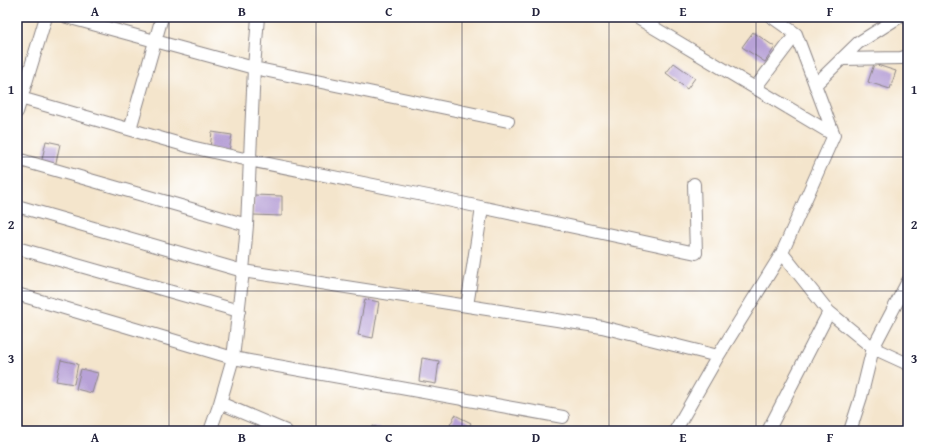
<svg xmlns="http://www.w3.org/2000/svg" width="925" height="448" viewBox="0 0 925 448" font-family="'Gentium Book Plus',serif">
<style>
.building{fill:#b8a2d7}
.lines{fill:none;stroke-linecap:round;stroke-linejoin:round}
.minor-casing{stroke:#8b8484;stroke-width:14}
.minor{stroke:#fff;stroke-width:12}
.grid{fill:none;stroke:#22223b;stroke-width:1;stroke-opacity:0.55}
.neatline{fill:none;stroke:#22223b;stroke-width:1.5}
.grid-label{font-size:13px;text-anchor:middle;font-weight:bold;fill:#22223b}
</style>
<rect width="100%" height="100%" fill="#fff"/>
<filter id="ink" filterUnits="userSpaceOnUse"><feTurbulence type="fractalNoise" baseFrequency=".025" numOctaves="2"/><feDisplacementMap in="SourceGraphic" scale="8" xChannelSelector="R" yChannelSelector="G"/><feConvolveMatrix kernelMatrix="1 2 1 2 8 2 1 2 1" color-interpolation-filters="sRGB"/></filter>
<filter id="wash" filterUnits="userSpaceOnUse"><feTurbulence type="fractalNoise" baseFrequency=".012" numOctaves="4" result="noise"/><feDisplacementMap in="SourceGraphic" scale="16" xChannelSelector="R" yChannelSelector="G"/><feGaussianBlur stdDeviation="0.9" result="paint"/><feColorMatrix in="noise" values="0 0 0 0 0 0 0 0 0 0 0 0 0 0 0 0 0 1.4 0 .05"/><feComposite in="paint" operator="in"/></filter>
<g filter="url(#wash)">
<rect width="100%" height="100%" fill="#f4e5cc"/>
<g id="blocks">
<!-- building -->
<path class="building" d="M753,32L775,47L765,62L742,47Z
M674,63L695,78L687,89L666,73Z
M874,64L896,71L890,89L868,82Z
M212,132L232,135L229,151L210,148Z
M46,141L60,144L55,167L41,164Z
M254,195L282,196V216L253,215Z
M365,299L379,302L373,338L358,335Z
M422,358L439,361L436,384L419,381Z
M61,360L78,364L74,384L56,381Z
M81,369L98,373L92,393L76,389Z
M455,415L471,423L467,431H462L450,425Z
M373,426L387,431H371Z"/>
</g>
</g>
<g filter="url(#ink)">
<use href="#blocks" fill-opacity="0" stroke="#8b8484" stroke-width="1"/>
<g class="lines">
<!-- minor casing -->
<g class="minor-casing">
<path id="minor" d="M67,17L254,68L508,121
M636,17L834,135
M841,59L901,58L908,56
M815,85L858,43L899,17
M755,88L796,34
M17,97L191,147L249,160L438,198L696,253L694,184
M17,112L46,17
M130,129L162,17
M17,159L247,225
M17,206L243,271L602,327L718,356
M17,248L239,311
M17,294L233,358L563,417
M467,306L482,208
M829,312L873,348L908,364
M220,403L233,358L243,271L247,225L254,68L258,17
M210,431L220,403L286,431
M675,431L718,356L782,253L834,135L796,34L772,17
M768,431L829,312L782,253
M850,431L861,397L873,348L908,281"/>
</g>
<!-- minor -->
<use href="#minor" class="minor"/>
</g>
</g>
<!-- grid -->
<path class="grid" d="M169,17V431M316,17V431M462,17V431M609,17V431M756,17V431M17,157H908M17,291H908"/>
<!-- margin -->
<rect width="925" height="448" fill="none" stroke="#fff" stroke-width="44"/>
<rect x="22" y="22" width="881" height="404" class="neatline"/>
<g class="grid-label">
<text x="95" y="16">A</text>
<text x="242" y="16">B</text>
<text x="389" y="16">C</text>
<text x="536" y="16">D</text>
<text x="683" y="16">E</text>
<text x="830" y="16">F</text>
<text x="11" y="94">1</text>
<text x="914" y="94">1</text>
<text x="11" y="229">2</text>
<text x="914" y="229">2</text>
<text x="11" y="363">3</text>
<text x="914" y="363">3</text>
<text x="95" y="442">A</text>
<text x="242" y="442">B</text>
<text x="389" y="442">C</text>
<text x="536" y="442">D</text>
<text x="683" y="442">E</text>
<text x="830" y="442">F</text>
</g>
</svg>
